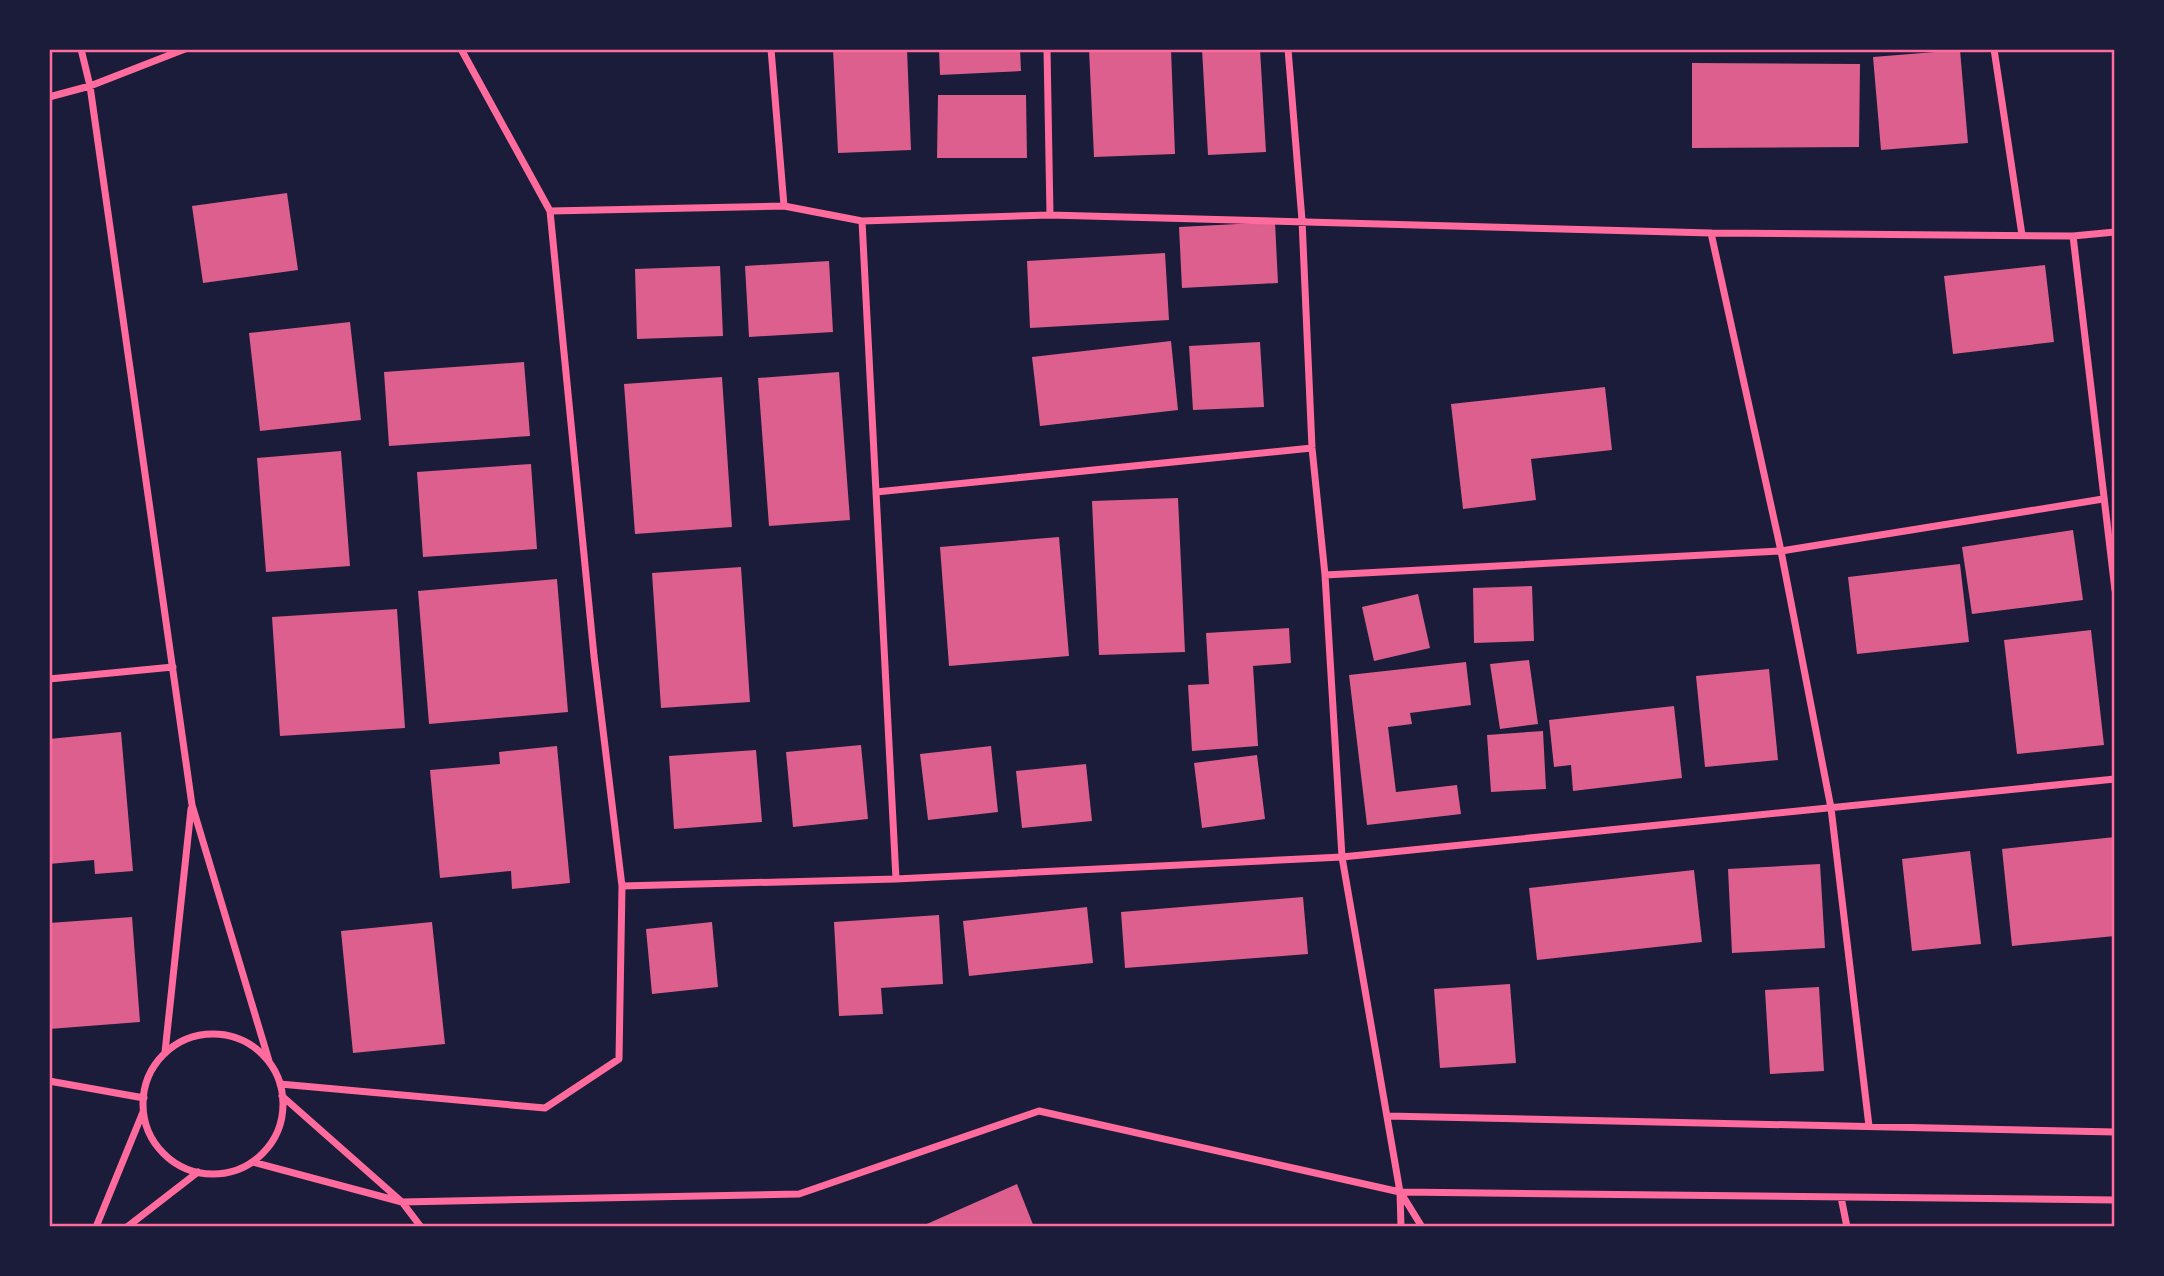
<svg xmlns="http://www.w3.org/2000/svg" width="2164" height="1276" viewBox="0 0 2164 1276" font-family="Bitter,serif">
<style>
.building{fill:#dd5f8e}
.lines{fill:none;stroke-linecap:round;stroke-linejoin:round}
.minor{stroke:#ff6b9d;stroke-width:7}
.neatline{fill:none;stroke:#ff6b9d;stroke-width:2.5}
</style>
<rect width="100%" height="100%" fill="#1b1b3a"/>
<!-- building -->
<path class="building" d="M833,49H907L911,150L838,153Z
M939,49H1020L1021,71L940,75Z
M1089,49H1171L1175,154L1094,157Z
M1202,49H1260L1266,152L1208,155Z
M1960,50L1968,143L1881,150L1873,57Z
M1692,63L1860,64L1859,147L1692,148Z
M938,95H1026L1027,158H937Z
M287,193L298,270L203,283L192,206Z
M1275,222L1278,283L1182,288L1179,227Z
M1165,253L1169,320L1030,328L1027,261Z
M829,261L833,332L749,337L745,266Z
M2045,265L2054,342L1953,354L1944,276Z
M720,266L723,336L637,339L635,269Z
M350,322L361,420L260,431L249,333Z
M1171,341L1178,410L1040,426L1032,357Z
M1260,342L1264,407L1193,410L1189,346Z
M524,362L530,436L389,446L384,372Z
M839,372L850,520L769,526L758,378Z
M722,377L732,527L635,534L624,384Z
M1605,387L1612,450L1531,459L1536,500L1463,509L1451,404Z
M341,451L350,566L266,572L257,458Z
M531,464L537,549L423,557L417,472Z
M1178,498L1185,652L1099,655L1092,501Z
M2073,530L2083,600L1972,614L1962,547Z
M1059,537L1069,656L949,666L940,547Z
M1960,564L1969,642L1857,654L1848,577Z
M741,567L750,702L661,708L652,573Z
M557,579L568,712L429,724L418,591Z
M1532,586L1534,641L1474,643L1473,588Z
M1418,594L1430,648L1374,661L1362,607Z
M397,609L405,728L280,736L272,617Z
M1289,628L1291,663L1253,666L1258,746L1192,751L1188,685L1209,684L1206,633Z
M2091,630L2104,745L2017,754L2004,640Z
M1529,660L1538,724L1500,729L1490,664Z
M1466,662L1471,705L1410,713L1412,724L1388,727L1396,792L1457,785L1461,814L1367,825L1349,675Z
M1769,669L1778,760L1705,767L1696,676Z
M1674,706L1682,778L1573,791L1571,765L1554,767L1549,720Z
M1543,731L1546,789L1491,792L1487,735Z
M121,732L133,871L95,874L94,860L49,864V739Z
M861,745L868,819L793,827L786,752Z
M557,746L570,883L512,889L511,871L440,878L430,770L500,764L499,752Z
M991,746L998,812L928,820L920,754Z
M756,750L762,822L674,829L669,756Z
M1257,755L1265,819L1202,828L1194,763Z
M1086,764L1092,821L1022,828L1016,771Z
M2115,837V936L2012,946L2002,849Z
M1970,851L1981,944L1912,951L1902,859Z
M1820,864L1825,948L1732,953L1728,869Z
M1694,870L1702,942L1537,960L1529,888Z
M1303,897L1308,954L1125,968L1121,912Z
M1087,907L1093,963L969,976L963,921Z
M939,915L943,984L881,988L883,1014L839,1016L834,922Z
M132,917L140,1022L49,1029V923Z
M432,922L445,1044L353,1053L341,931Z
M712,922L718,987L652,994L646,929Z
M1510,984L1516,1063L1440,1068L1434,989Z
M1819,987L1824,1071L1770,1074L1765,990Z
M1017,1184L1034,1227H920Z"/>
<g class="lines">
<!-- minor -->
<path class="minor" d="M81,49L90,86L192,805L269,1061
M771,49L784,206
M1047,49L1050,215
M1288,49L1302,220L1312,448L1325,575L1342,857L1400,1192L1401,1227
M1994,49L2022,235
M49,97L90,86L185,49
M550,211L784,206L862,221L1050,215L1711,233L2073,236L2115,232
M862,221L896,879
M1711,233L1781,551L1831,808L1869,1126
M2073,236L2115,590
M876,492L1312,448
M1325,575L1781,551L2103,499
M49,679L173,667
M622,886L896,879L1342,857L2115,779
M143 1104a70 70 0 1 1 140 0a70 70 0 1 1-140 0Z
M165,1052L191,809
M49,1081L144,1098
M280,1084L545,1108L619,1059L622,886L594,656L550,211L461,49
M282,1096L402,1202L421,1227
M1387,1116L2115,1132
M253,1162L402,1202L799,1194L1039,1111L1400,1192L2115,1200
M1401,1193L1422,1227
M1841,1197L1847,1227
M96,1227L143,1112
M127,1227L198,1172"/>
</g>
<!-- border -->
<rect width="2164" height="1276" fill="none" stroke="#1b1b3a" stroke-width="102"/>
<rect x="51" y="51" width="2062" height="1174" class="neatline"/>
</svg>
